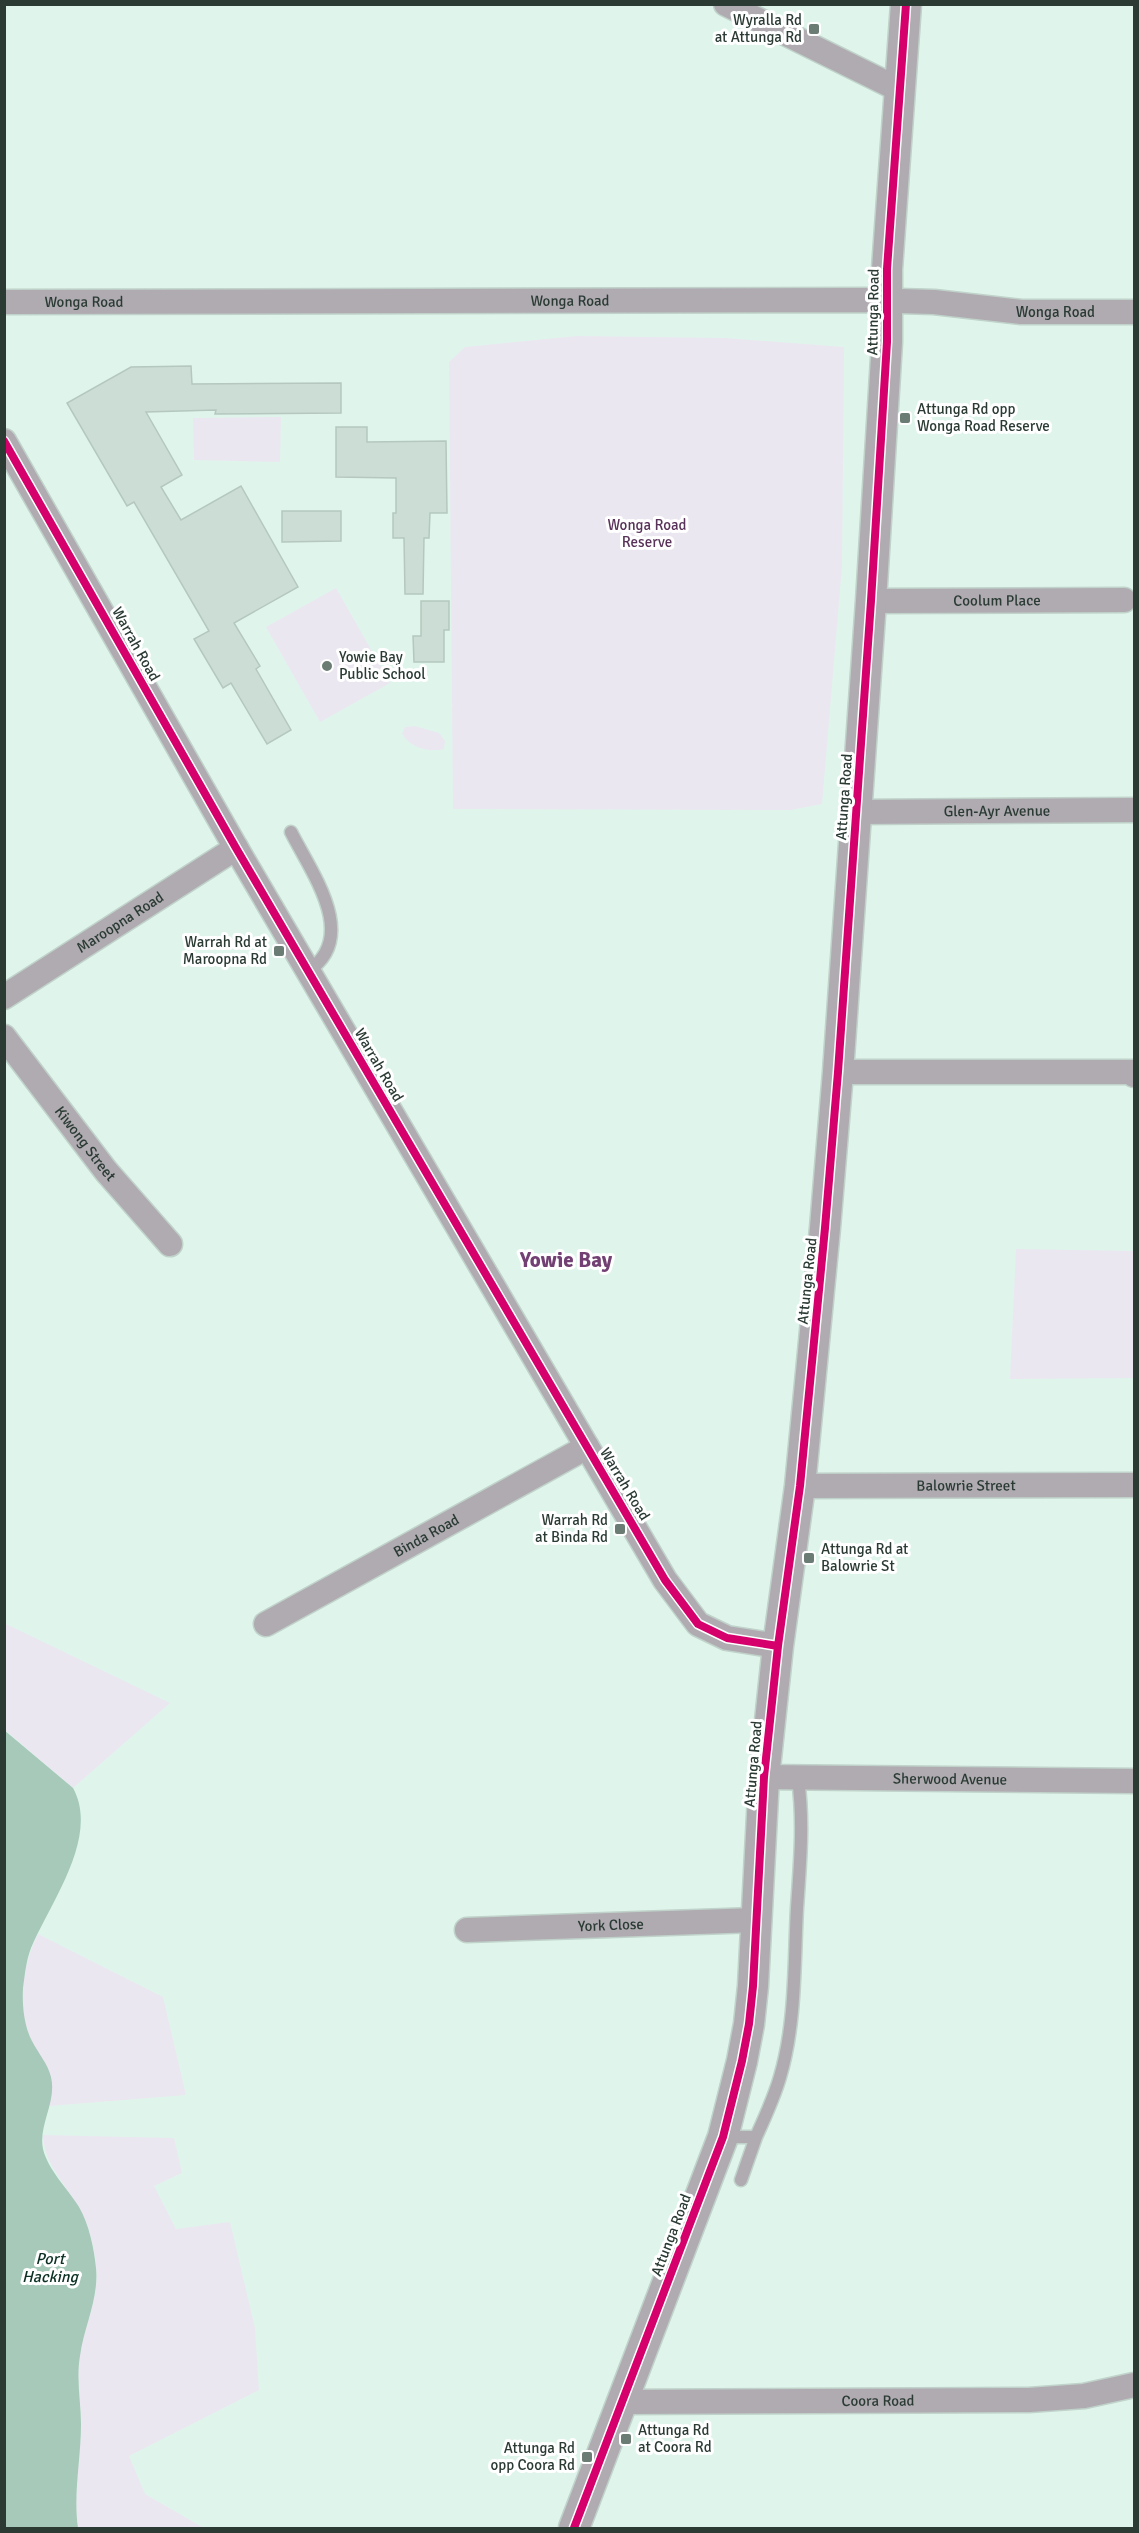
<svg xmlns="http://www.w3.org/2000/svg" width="1139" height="2533" viewBox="0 0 1139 2533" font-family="Signika,sans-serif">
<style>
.green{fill:#ebe7f0}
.water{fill:#a6c9b9}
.building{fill:#cbddd5;stroke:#b5c7bf;stroke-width:1.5}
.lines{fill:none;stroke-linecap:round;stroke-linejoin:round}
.service-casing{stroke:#c0d2ca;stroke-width:15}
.minor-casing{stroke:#c0d2ca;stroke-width:27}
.tertiary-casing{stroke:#c0d2ca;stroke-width:33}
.service{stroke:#afabb1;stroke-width:12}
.minor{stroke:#afabb1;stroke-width:24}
.tertiary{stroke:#afabb1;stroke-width:30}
.cycleway-casing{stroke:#fff;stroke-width:11}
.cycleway{stroke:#d6006c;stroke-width:8}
.poi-dot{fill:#6a7c74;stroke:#fff;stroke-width:2}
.labels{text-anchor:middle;stroke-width:6;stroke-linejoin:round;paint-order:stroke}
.poi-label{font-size:15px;fill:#2b3b34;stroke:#fff;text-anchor:end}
.street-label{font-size:15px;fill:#2b3b34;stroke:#fff}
.park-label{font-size:15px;fill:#583259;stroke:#fff}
.water-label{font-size:16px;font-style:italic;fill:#0c3124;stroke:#fff}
.district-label{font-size:21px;font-weight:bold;fill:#724073;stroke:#fff}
</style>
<rect width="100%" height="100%" fill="#dff5eb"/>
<!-- green -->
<path class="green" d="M577,336L725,338L844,347L842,566L822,804L791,810L453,809L449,362L465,347Z
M281,417L280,462L194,460L193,418Z
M336,588L390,683L320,722L266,627Z
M415,726L439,733L445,741L444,749C429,753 411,748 402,734L405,727Z
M1016,1249L1134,1251V1378L1010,1379Z
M4,1623L170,1703L73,1788L5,1730Z
M38,1934L163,1997L186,2095L49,2106C55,2074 42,2064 30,2037C16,2005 23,1964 38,1934Z
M43,2135L174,2138L182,2173L154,2186L176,2229L230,2222L255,2328L259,2390L129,2456L145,2494L204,2528H78C73,2495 80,2462 81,2428C82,2405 76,2382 79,2359C83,2326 100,2300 96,2265C94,2246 89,2224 79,2208C65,2183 44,2164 43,2135Z"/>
<!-- water -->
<path class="water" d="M4,1730L73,1788C100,1837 50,1903 31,1948C26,1961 25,1974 23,1988C22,2005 24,2026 32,2041C38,2053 48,2064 51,2077C57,2102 38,2125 43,2149C48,2170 68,2189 79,2207C89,2224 94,2248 96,2268C99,2299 84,2326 80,2356C76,2379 81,2402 81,2424C81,2459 73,2494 78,2528H5Z"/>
<!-- building -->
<path class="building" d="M191,366L192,384L341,383V413L215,414L216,410L146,412L182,475L161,487L181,520L241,486L298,587L234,623L260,666L256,669L291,730L267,744L231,683L223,688L194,639L209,631L134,502L127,506L67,403L131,367Z
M336,427H367V442L446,441L447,513H430L429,538H424L423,594H405L404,538H393V513H396V478L336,477Z
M282,511H341V541L282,542Z
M421,601H449V630H444V662H414L413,636H421Z"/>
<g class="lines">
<!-- service casing -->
<g class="service-casing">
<path id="service" d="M291,832C311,872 360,937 308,971
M725,2137H756C765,2117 774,2098 780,2077C796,2023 794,1964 797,1908C800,1864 804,1822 798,1779
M741,2180L756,2137"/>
</g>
<!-- minor casing -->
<g class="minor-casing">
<g id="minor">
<path d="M726,4L900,90"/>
<path id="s1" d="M4,302L865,300L934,302L1021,312H1134"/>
<path d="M4,441L236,848L665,1580L698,1624L727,1638L778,1646"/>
<path id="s2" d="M871,601L1124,600"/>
<path id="s3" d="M857,812L1134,810"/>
<path id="s4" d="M4,997L236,848"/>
<path id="s5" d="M4,1037L106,1171L170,1244"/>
<path d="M838,1072H1133L1134,1075"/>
<path id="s6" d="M800,1486L1134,1485"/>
<path id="s7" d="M266,1624L587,1447"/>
<path id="s8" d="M764,1777L1134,1781"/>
<path id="s9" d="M467,1930L756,1920"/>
<path id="s10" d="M622,2402L1029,2400L1084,2396L1134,2385"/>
</g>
</g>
<!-- tertiary casing -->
<g class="tertiary-casing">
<path id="tertiary" d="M574,2528L723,2137L742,2061L749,2024L753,1986L764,1777L778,1646L800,1486L825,1228L838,1072L871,601L887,342V269L906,4"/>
</g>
<!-- service -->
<use href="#service" class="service"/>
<!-- minor -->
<use href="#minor" class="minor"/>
<!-- tertiary -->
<use href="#tertiary" class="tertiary"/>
<!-- cycleway casing -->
<g class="cycleway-casing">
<path id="cycleway" d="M4,441L236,848L665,1580L698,1624L727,1638L778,1646
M574,2528L723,2137L742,2061L749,2024L753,1986L764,1777L778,1646L800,1486L825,1228L838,1072L871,601L887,342V269L906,4"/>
</g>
<!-- cycleway -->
<use href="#cycleway" class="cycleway"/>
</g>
<!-- markers -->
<g class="poi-dot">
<rect x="808" y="23" width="12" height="12" rx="3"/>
<rect x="899" y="412" width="12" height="12" rx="3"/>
<circle cx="327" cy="666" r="6"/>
<rect x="273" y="945" width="12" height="12" rx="3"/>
<rect x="614" y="1523" width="12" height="12" rx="3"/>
<rect x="803" y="1552" width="12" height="12" rx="3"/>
<rect x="620" y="2433" width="12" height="12" rx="3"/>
<rect x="581" y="2451" width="12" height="12" rx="3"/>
</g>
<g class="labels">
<!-- poi labels -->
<g class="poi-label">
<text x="802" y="25">Wyralla Rd<tspan x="802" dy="17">at Attunga Rd</tspan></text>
<text x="917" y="414" text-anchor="start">Attunga Rd opp<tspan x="917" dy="17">Wonga Road Reserve</tspan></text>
<text x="339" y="662" text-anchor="start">Yowie Bay<tspan x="339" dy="17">Public School</tspan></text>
<text x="267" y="947">Warrah Rd at<tspan x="267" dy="17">Maroopna Rd</tspan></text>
<text x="608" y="1525">Warrah Rd<tspan x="608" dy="17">at Binda Rd</tspan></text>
<text x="821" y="1554" text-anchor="start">Attunga Rd at<tspan x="821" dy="17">Balowrie St</tspan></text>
<text x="638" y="2435" text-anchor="start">Attunga Rd<tspan x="638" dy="17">at Coora Rd</tspan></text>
<text x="575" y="2453">Attunga Rd<tspan x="575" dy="17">opp Coora Rd</tspan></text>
</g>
<!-- street labels -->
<g class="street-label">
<text dy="5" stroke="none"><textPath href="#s1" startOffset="566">Wonga Road</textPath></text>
<text dy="5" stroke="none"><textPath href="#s1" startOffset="80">Wonga Road</textPath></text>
<text dy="5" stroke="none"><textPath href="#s1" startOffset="1052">Wonga Road</textPath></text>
<text transform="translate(873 312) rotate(-89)" y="5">Attunga Road</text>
<text dy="5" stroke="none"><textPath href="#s2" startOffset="126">Coolum Place</textPath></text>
<text transform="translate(136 644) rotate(61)" y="5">Warrah Road</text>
<text transform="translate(844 797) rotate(-86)" y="5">Attunga Road</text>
<text dy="5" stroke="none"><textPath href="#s3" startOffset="140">Glen-Ayr Avenue</textPath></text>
<text dy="5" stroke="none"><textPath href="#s4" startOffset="138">Maroopna Road</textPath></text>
<text transform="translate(379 1065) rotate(60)" y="5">Warrah Road</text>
<text dy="5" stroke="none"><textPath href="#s5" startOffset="134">Kiwong Street</textPath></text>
<text transform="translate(807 1281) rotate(-84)" y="5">Attunga Road</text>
<text transform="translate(625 1484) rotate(59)" y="5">Warrah Road</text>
<text dy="5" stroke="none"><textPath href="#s6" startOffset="166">Balowrie Street</textPath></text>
<text dy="5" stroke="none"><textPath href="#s7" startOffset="183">Binda Road</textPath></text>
<text transform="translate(753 1764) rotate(-85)" y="5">Attunga Road</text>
<text dy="5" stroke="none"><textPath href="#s8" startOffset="186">Sherwood Avenue</textPath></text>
<text dy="5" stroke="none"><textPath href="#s9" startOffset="144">York Close</textPath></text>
<text transform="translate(671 2235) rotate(-69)" y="5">Attunga Road</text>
<text dy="5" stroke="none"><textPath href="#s10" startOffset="256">Coora Road</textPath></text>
</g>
<!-- park labels -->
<g class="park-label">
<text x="647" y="530">Wonga Road<tspan x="647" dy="17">Reserve</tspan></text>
</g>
<!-- water labels -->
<g class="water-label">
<text x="50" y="2264">Port<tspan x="50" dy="18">Hacking</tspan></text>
</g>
<!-- district labels -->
<g class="district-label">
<text x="566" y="1267">Yowie Bay</text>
</g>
</g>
<!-- border -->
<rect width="1139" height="2533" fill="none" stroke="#2b3b34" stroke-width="12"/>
</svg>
